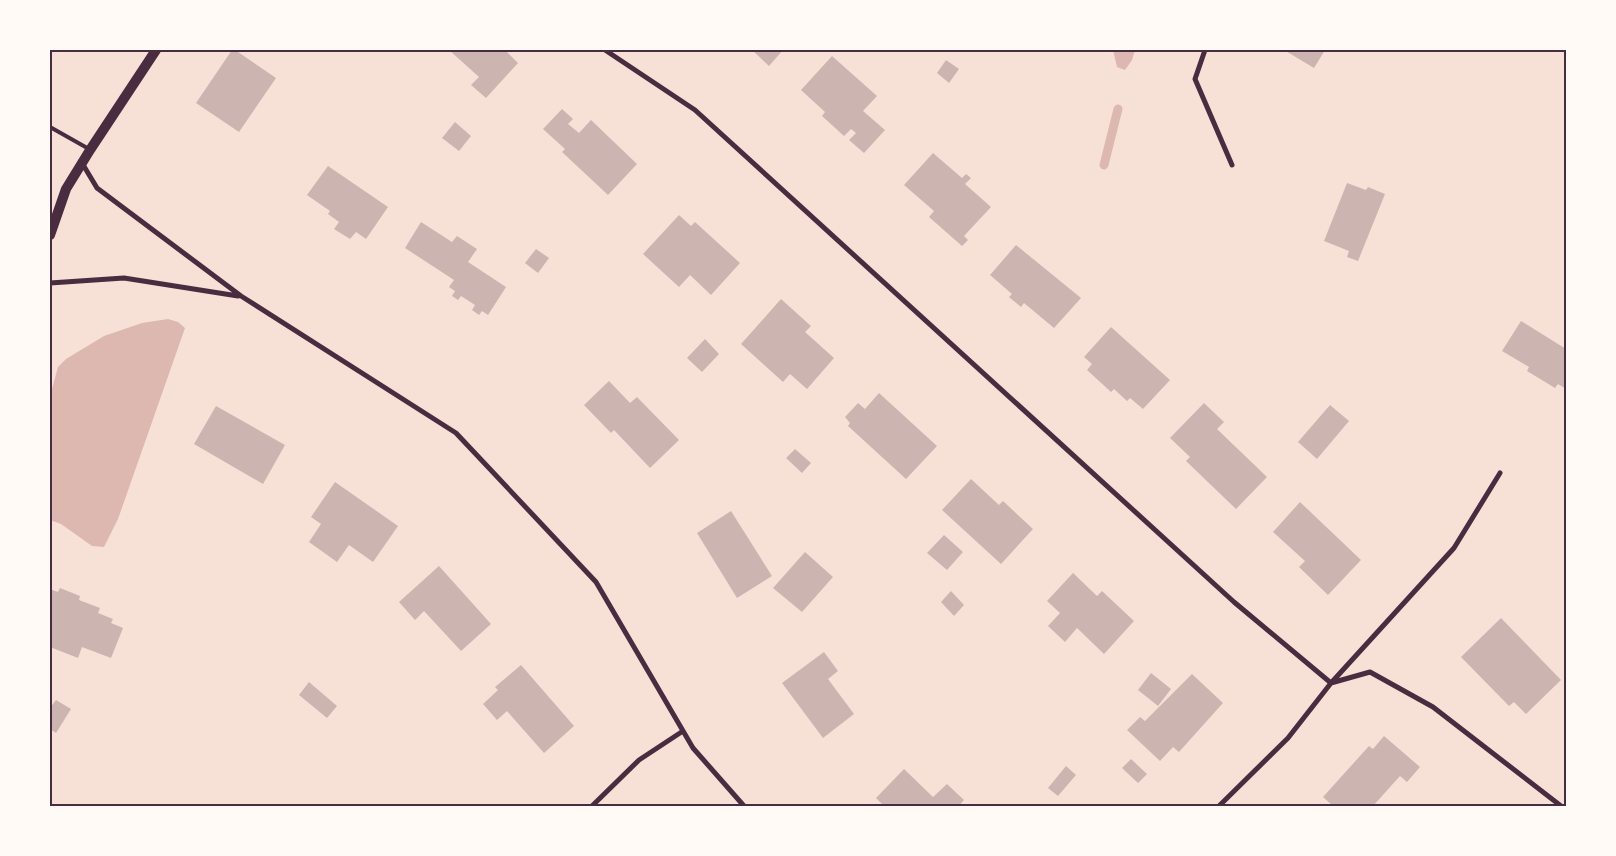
<svg xmlns="http://www.w3.org/2000/svg" width="1616" height="856" viewBox="0 0 1616 856" font-family="Merriweather,serif">
<style>
.water{fill:#dcb8b0}
.lines{fill:none;stroke-linecap:round;stroke-linejoin:round}
.stream{stroke:#dcb8b0;stroke-width:9}
.building{fill:#ccb4b1}
.service{stroke:#4a2c40;stroke-width:4}
.minor{stroke:#4a2c40;stroke-width:5}
.secondary{stroke:#4a2c40;stroke-width:10}
.neatline{fill:none;stroke:#4a2c40;stroke-width:2}
</style>
<rect width="100%" height="100%" fill="#f7e1d7"/>
<!-- water -->
<path class="water" d="M1113,50H1135L1132,60L1125,70L1117,67Z
M168,319L178,322L185,328L118,519L104,547L92,546L61,524L50,520V396L58,367L66,359L104,336L142,323Z"/>
<g class="lines">
<!-- stream -->
<path class="stream" d="M1104,165L1118,109"/>
</g>
<!-- building -->
<path class="building" d="M232,50H235L276,78L239,132L196,103Z
M449,50H505L518,63L486,98L471,85L479,77Z
M752,50H783L769,66Z
M1284,50H1325L1314,68Z
M832,56L877,96L863,111L885,130L864,153L849,140L856,133L851,129L844,136L822,116L825,112L801,90Z
M946,60L959,69L949,83L937,73Z
M562,109L573,119L568,124L579,133L591,120L637,164L608,195L562,152L565,149L543,129Z
M455,122L471,136L459,151L442,138Z
M933,153L962,178L966,174L971,178L965,184L991,207L964,236L968,240L962,246L929,217L934,211L904,185Z
M328,166L388,207L366,239L356,232L350,239L334,229L339,222L328,214L330,211L307,195Z
M1347,183L1366,190L1368,187L1385,194L1358,261L1347,257L1349,251L1324,241Z
M679,215L691,226L695,222L740,263L711,295L690,275L679,287L643,254Z
M421,222L452,242L457,236L477,249L468,262L506,287L488,315L482,311L479,315L472,310L475,305L461,296L458,300L452,296L455,291L449,287L454,280L405,248Z
M1016,245L1081,298L1054,328L1024,303L1021,307L1009,297L1012,294L990,275Z
M536,249L549,258L538,273L525,263Z
M781,299L811,326L805,332L834,358L807,389L790,374L783,382L741,344Z
M1521,321L1566,349V389L1558,384L1555,388L1527,371L1529,367L1502,351Z
M1111,327L1170,380L1143,409L1130,398L1127,401L1114,389L1111,392L1087,370L1092,364L1084,357Z
M705,339L719,354L702,372L687,358Z
M609,381L630,403L637,397L679,440L650,468L614,430L611,433L584,405Z
M879,393L937,446L906,479L848,426L850,423L845,417L858,403L865,409Z
M1204,403L1224,422L1217,429L1267,477L1236,509L1186,461L1190,457L1170,438Z
M1330,405L1349,421L1317,459L1298,442Z
M216,406L285,445L263,484L194,444Z
M795,449L811,463L802,473L786,458Z
M971,479L999,505L1003,501L1033,529L1001,564L942,510Z
M335,482L398,526L373,562L349,545L337,562L309,542L321,524L311,517Z
M1300,502L1361,560L1328,595L1299,567L1305,561L1273,532Z
M731,511L772,576L737,598L697,533Z
M944,535L963,552L947,570L927,553Z
M805,552L833,577L802,612L773,588Z
M439,566L491,624L461,651L424,611L415,620L399,602Z
M1073,573L1097,596L1102,591L1134,621L1104,654L1077,628L1065,642L1048,626L1060,613L1047,601Z
M60,588L80,596L79,600L100,608L98,613L113,619L111,623L123,628L111,658L82,647L78,658L50,647V589L58,592Z
M951,591L964,605L954,616L941,602Z
M1501,618L1561,680L1526,714L1514,702L1509,706L1461,657Z
M824,652L838,671L828,679L854,714L823,738L782,683Z
M521,665L574,726L544,753L507,711L497,720L483,704L498,690L495,687Z
M1151,673L1171,689L1158,706L1138,690Z
M1192,674L1223,703L1179,752L1173,747L1160,761L1127,730L1140,717L1145,721Z
M309,682L337,706L327,718L299,695Z
M56,700L71,709L56,733L50,729V708Z
M1384,736L1420,767L1407,782L1400,776L1373,806H1333L1323,797L1369,746L1373,749Z
M1131,759L1147,774L1138,783L1122,768Z
M1066,766L1076,775L1058,796L1048,788Z
M904,769L933,797L947,784L964,800L959,806H884L876,798Z"/>
<g class="lines">
<!-- service -->
<path class="service" d="M50,127L89,149"/>
<!-- minor -->
<path class="minor" d="M605,50L695,110L1234,602L1331,683L1370,672L1433,707L1561,806
M1205,50L1195,79L1232,165
M82,163L97,188L241,296L456,433L596,582L693,748L744,806
M50,283L124,278L238,296
M592,806L639,760L683,731
M1219,806L1288,738L1331,683L1454,548L1500,473"/>
<!-- secondary -->
<path class="secondary" d="M50,235L66,189L90,150L156,50"/>
</g>
<!-- border -->
<rect width="1616" height="856" fill="none" stroke="#fffaf5" stroke-width="102"/>
<rect x="51" y="51" width="1514" height="754" class="neatline"/>
</svg>
